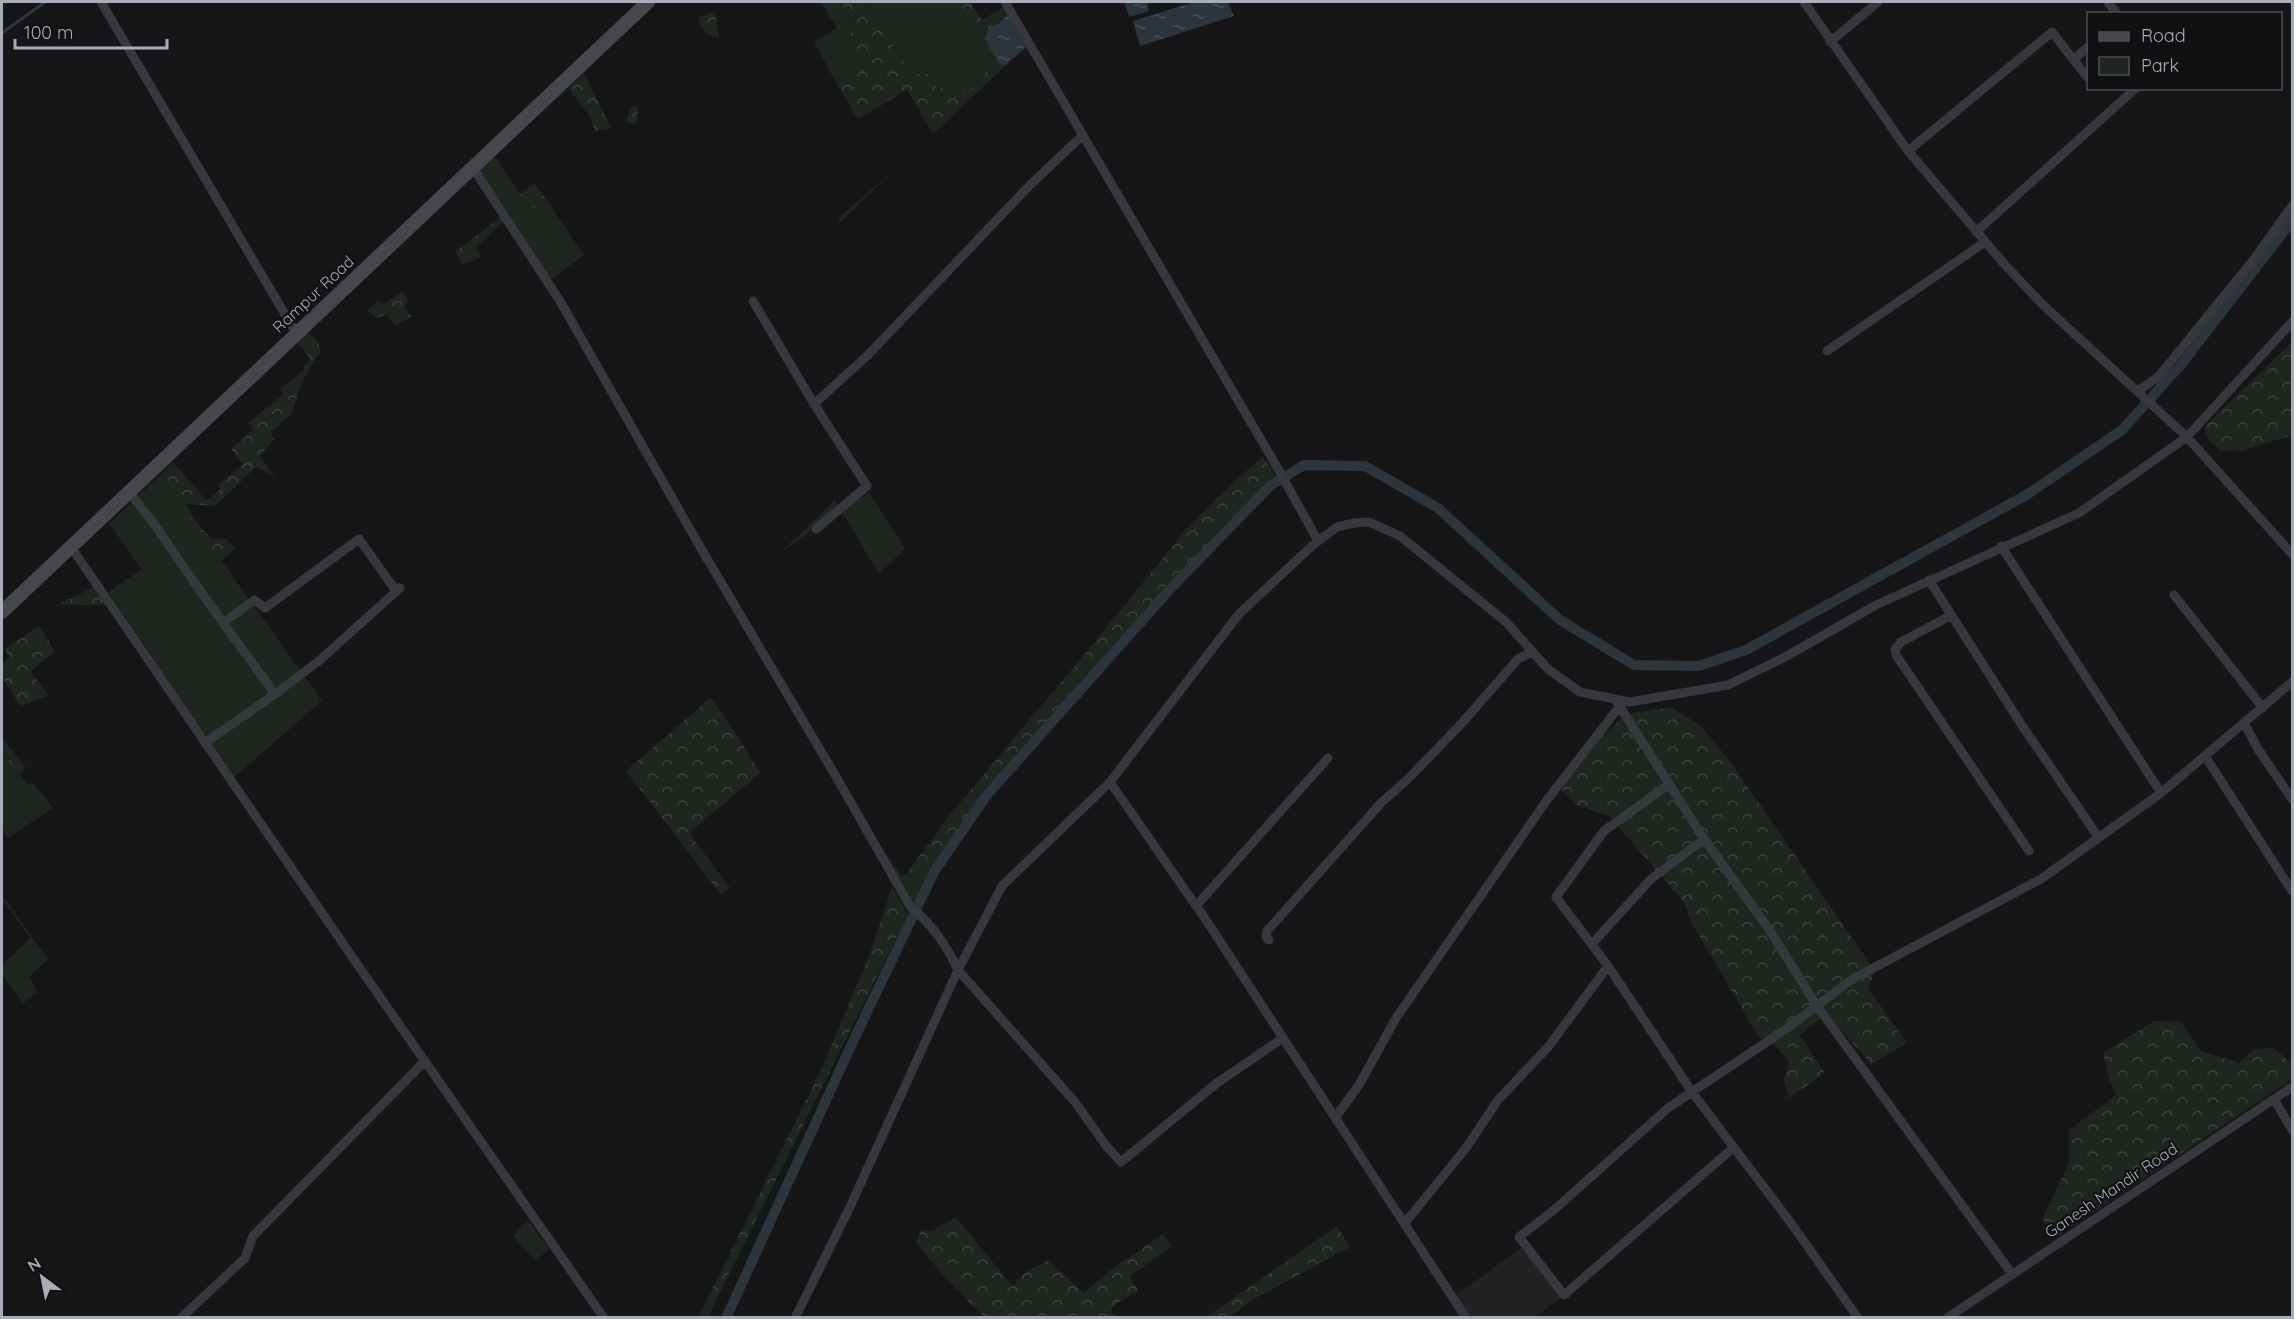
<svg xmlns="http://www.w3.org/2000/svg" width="2294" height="1319" viewBox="0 0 2294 1319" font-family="Quicksand,sans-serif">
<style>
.built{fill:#222225}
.green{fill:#1e261f}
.forest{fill:url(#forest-crowns)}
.water{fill:url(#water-ripples)}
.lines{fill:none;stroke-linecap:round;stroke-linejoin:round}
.stream{stroke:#2c353c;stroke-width:3}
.canal{stroke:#2c353c;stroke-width:10}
.minor{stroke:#37383d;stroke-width:9}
.secondary{stroke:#45474d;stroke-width:14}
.labels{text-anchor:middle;stroke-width:4.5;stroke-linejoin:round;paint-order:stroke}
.street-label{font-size:16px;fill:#a8adb8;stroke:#111113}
</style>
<defs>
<pattern id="forest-crowns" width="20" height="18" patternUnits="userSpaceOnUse" patternTransform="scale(1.5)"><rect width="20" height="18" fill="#1e261f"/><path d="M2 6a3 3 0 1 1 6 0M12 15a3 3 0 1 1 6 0" fill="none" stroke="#3c433d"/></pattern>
<pattern id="water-ripples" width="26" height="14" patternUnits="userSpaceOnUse" patternTransform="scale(1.5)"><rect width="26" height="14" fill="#2c353c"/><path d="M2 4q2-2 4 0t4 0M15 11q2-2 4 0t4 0" fill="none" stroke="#485056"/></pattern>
</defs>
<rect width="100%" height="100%" fill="#161618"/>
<!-- built -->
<path class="built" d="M1526,1244L1564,1295L1534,1318L1470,1317L1455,1296Z"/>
<!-- green -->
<path class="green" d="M821,2H840L855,25L847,43L858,57L856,71H842L836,83L814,42L837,28Z
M867,2H957L971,27L1003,7L1008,15L998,24L989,26L985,39L999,64L995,63L987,70L972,89L937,88L911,74Z
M494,156L530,207L538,208L546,199L584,255L550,280L478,170Z
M893,171L840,223L838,218Z
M160,475L322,701L234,777L108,592L142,569L109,524Z
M870,493L905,549L879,574L840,509L778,555L835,500L841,508Z
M2,751L27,784H34L53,808L8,838L2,828Z
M885,852L902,876L906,874L925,882L914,905Z
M2,895L48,959L30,976L37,992L23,1003L2,975V965L30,938L2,899Z
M528,1220L549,1249L536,1261L513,1236Z"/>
<!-- forest -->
<path class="forest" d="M840,2H867L911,74H931L937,88L972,89L987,70L995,63L1006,65L933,134L907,90L858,119L836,83L842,71H856L858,57L847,44L855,24Z
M957,2H970L982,20L971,28Z
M715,12L719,38L704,33L698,17Z
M584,73L608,121L611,128L595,131L590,117L568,88Z
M631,105L638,108L636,125L626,122Z
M535,183L546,199L538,208L530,207L520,194Z
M500,217L503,222L476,247L481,257L463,264L455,252Z
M402,291L408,300L405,306L411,316L396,326L387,314L377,318L367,311L378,300L383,305Z
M307,331L317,340L321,351L304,377L291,414L271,432L274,439L260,456L275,477L256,467L215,506L185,504L200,527L213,540L224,538L236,547L221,562L160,475L173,462L206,500L221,489L218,485L244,464L231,449L253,430L249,422L283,395L280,389L304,370L303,367L311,360L296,341Z
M2292,342V435L2244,450L2219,451L2206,436L2205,426Z
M1263,456L1275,475L1169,583L985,791L932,869L925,882L906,874L954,810L1089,649L1187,528L1224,491Z
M94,587L105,605H57Z
M39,626L55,651L31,671L49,696L20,706L2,677V664L9,658L5,649Z
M710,698L733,729L760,773L689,833L730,888L721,895L626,771Z
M1672,707L1703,728L1734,767L1875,971L1868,988L1907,1043L1871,1064L1826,1013L1800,1035L1825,1073L1789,1098L1784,1080L1789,1062L1777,1047L1759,1038L1690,920L1684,902L1609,816L1576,805L1559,787L1569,765L1627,714Z
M2,737L26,768L19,774L2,751Z
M892,887L908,914L708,1317H698L821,1070L869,956Z
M2154,1021L2181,1022L2201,1051L2239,1063L2253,1049L2274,1048L2292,1064V1079L2055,1238L2042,1219L2069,1163V1130L2116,1095L2110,1082L2103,1053Z
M956,1217L1012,1286L1026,1272L1048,1260L1084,1293L1108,1272L1163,1234L1172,1246L1129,1277L1138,1290C1127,1299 1117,1300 1110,1312L1119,1317H984L943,1275L916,1243L921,1230L932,1231Z
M1337,1226L1350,1247L1254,1299L1229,1317H1206Z"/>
<!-- water -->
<path class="water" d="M1124,2H1147L1149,11L1129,17Z
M1194,2H1228L1234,16L1140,46L1133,21Z
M1008,15L1026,47L1006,65L999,64L985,39L989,26L998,24Z"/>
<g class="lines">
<!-- stream -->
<path class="stream" d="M2,33L45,2"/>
<!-- canal -->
<path class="canal" d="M726,1318L856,1035L934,872L987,795L1172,587L1271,485L1304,465L1365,466L1438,508L1560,620L1634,665L1699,666L1746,650L2028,494L2122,430L2180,366L2292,221"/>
<!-- minor -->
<path class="minor" d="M101,2L296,333
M1005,2L1277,467L1318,541
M1804,2L1908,151L2006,266L2043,305L2187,437L2292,554
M2108,2L2117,14
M1830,42L1878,2
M2074,59L2088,47
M1908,151L2052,32L2087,77
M473,168L560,301L699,545L838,780L910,906C932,925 946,944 958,970L1075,1102L1107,1147L1121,1162L1217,1083L1283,1038
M1976,232L2136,88
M753,301L814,404
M1827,351L1985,242
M2138,391L2159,376L2254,259L2292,206
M129,492L152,521L208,602L275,694L205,743
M816,529L867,486L814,404L868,355L1030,185L1083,135
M2001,546L2161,793
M71,547L364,974L604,1318
M1929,580L2021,724L2099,838
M2174,595L2263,708
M1950,616L1901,642L1895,649L1896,655L2029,851
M223,623L254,600L265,608L359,539L394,588H400L320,660L275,694
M1615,699L1704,839L1769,929L1817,1006L2012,1274
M2244,723L2258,749L2292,799
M2205,756L2292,891
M1668,785L1604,831L1556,897L1608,966L1692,1092L1791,1223L1858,1318
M1196,906L1328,758
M1269,940L1266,937L1267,931L1381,803L1408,779L1462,723L1518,659L1532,652
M1592,944L1651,879L1704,839
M2274,1099L2292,1130
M1335,1118L1359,1085L1396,1018L1547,800L1619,707
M1733,1148L1564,1295L1519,1237L1554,1210L1668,1108L1786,1029L1851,980L2041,879L2161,793L2292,682
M1404,1224L1466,1148L1498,1100L1549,1046L1608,966
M181,1318L245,1258L253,1236L425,1061
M795,1318L849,1209L958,970L1002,886L1110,782
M1466,1318L1208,923L1110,782L1239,614L1313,545L1337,527L1354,523L1369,522L1400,536L1506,622L1548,669L1580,692L1630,702L1728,685L1787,656L1876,605L2079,513L2187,437L2292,322
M1947,1318L2292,1087"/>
<!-- secondary -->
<path class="secondary" d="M2,612L648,2"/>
</g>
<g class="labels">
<!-- street labels -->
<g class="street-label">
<text transform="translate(313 294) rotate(-43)" y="6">Rampur Road</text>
<text transform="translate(2111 1190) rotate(-34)" y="6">Ganesh Mandir Road</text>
</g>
</g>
<!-- border -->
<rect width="2294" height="1319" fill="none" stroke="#a8adb8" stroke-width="6"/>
<!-- legend -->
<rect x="2087" y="12" width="195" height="78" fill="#111113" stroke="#4d4f55" stroke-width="1.5"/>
<rect x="2099" y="32" width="30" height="9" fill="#45474d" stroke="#4d4f55" stroke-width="1.5"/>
<text x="2141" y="42" font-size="18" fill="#a8adb8">Road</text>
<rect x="2099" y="57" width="30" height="18" fill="#1e261f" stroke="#4d4f55" stroke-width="1.5"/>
<text x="2141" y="72" font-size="18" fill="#a8adb8">Park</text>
<!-- north arrow -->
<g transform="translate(42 1277) rotate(328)" stroke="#111113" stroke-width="4.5" paint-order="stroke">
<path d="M0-4.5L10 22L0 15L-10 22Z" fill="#a8adb8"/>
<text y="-9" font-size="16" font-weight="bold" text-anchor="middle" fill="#a8adb8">N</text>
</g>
<!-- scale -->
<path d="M15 39v9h152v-9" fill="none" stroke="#a8adb8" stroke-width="3"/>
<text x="24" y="39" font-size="18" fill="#a8adb8" stroke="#111113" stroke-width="4.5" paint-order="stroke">100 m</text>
</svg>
